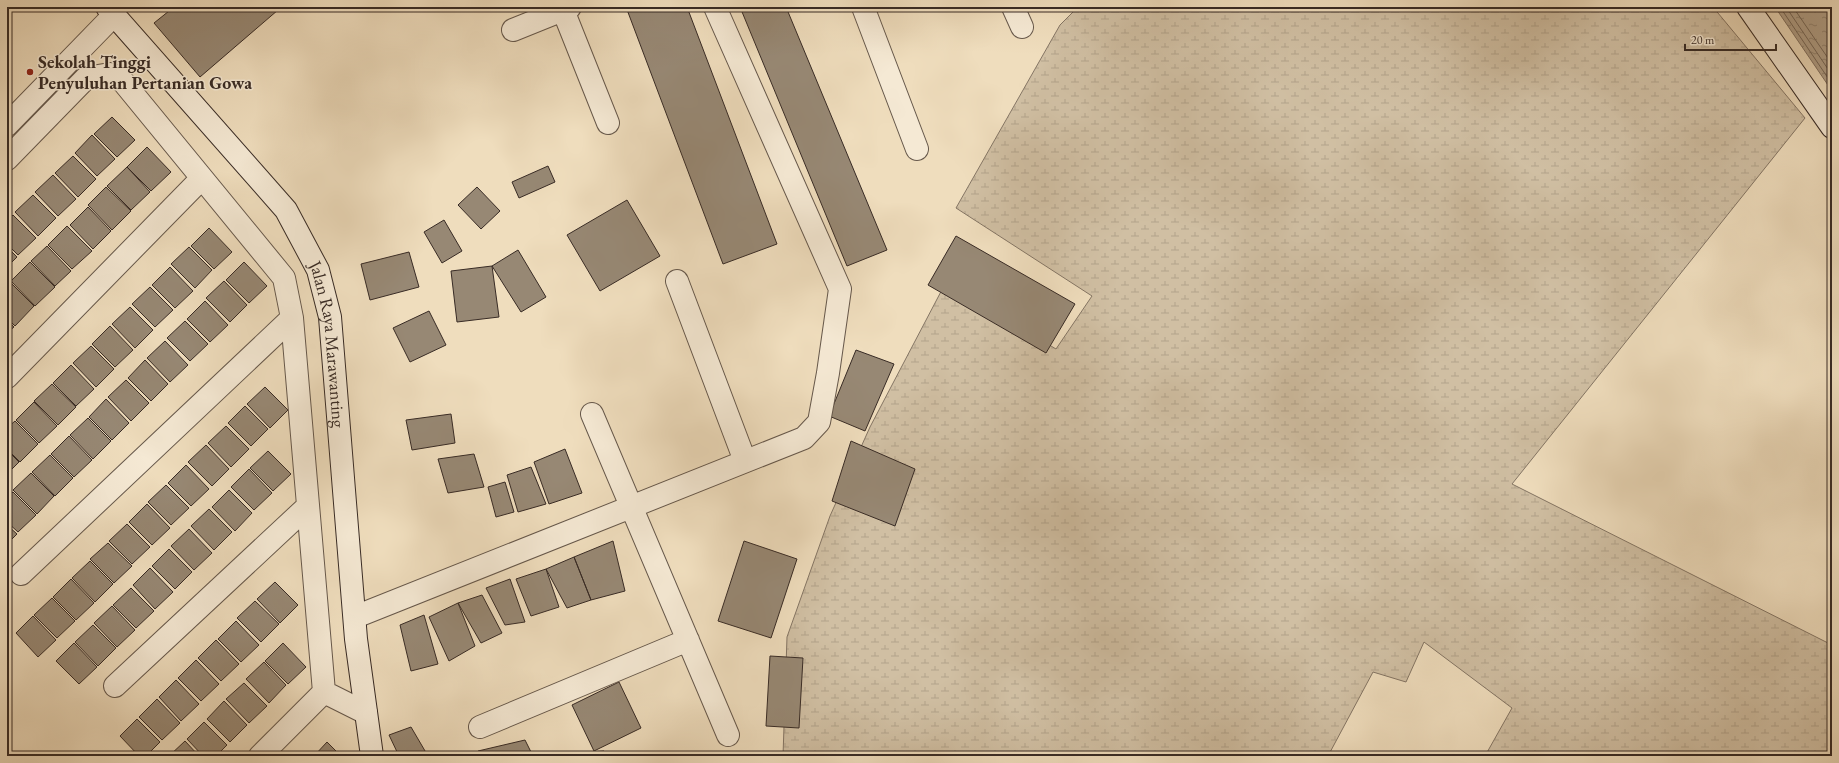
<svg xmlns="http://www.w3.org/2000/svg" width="1839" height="763" viewBox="0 0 1839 763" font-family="'EB Garamond',serif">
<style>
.wetland{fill:url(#wetland-marsh);stroke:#847564}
.water{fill:url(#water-ripples);stroke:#817161}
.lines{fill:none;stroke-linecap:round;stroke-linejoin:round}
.shore{stroke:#746657;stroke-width:1}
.building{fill:#978874;stroke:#382b25}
.street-casing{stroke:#66584b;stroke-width:24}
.secondary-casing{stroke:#382b25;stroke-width:24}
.street{stroke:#f5e9d4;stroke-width:22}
.secondary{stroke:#f5e9d4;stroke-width:22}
.poi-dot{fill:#8f2418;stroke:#f5e9d4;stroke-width:1.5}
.labels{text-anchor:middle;stroke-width:3;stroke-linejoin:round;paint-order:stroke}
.poi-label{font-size:18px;font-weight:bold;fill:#382b25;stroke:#f5e9d4;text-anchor:start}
.street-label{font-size:18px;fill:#382b25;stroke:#f5e9d4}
</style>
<defs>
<pattern id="wetland-marsh" width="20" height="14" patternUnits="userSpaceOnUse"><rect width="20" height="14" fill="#d0bfa3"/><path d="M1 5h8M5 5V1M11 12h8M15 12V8" fill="none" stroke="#b3a48c"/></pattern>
<pattern id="water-ripples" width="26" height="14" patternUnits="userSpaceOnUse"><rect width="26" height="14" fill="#b1a089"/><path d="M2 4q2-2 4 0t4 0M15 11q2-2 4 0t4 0" fill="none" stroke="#918370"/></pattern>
</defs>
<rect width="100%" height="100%" fill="#efddbd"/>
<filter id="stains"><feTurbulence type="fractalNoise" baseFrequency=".005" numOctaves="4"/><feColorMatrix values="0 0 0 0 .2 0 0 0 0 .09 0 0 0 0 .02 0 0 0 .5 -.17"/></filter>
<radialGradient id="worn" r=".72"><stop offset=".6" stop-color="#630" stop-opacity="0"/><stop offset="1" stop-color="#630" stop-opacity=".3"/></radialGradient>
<!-- wetland -->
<path class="wetland" d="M1078,7H1713L1805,118L1512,484L1832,645V756H1485L1512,708L1424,642L1406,682L1373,672L1328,756H783L787,637L830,516L870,427L946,282L1056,349L1092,296L956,208L1060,25Z"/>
<!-- water -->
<path class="water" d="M1775,7H1832V91Z"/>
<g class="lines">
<!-- shore -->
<path class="shore" d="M1780,7L1832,84
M1786,7L1832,75
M1793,7L1832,64"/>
</g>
<!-- building -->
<path class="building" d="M174,7H276L278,10L200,77L154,23Z
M626,7H687L777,244L723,264Z
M740,7H786L887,250L847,266Z
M112,117L135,140L117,157L94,134Z
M92,135L115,159L97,176L75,153Z
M147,147L171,172L151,191L127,167Z
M73,156L96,179L78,197L55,173Z
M548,166L555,182L519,198L512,182Z
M127,167L150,192L131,210L107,186Z
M53,175L76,199L58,216L35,192Z
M106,187L131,211L112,230L88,205Z
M477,187L500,211L481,229L458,205Z
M33,195L56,218L38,236L15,212Z
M627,200L660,256L600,291L567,235Z
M88,207L111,231L93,249L70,225Z
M13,215L36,238L18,255L7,244V221Z
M444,220L462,251L442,263L424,232Z
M67,226L92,251L72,269L48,245Z
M209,228L232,252L214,269L191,246Z
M956,236L1075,304L1046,353L928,285Z
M47,246L71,271L55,286L31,261Z
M7,247L17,257L7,267Z
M189,247L212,270L195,288L171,264Z
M518,250L546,297L521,312L492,266Z
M409,252L419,287L370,300L361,264Z
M30,262L55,287L35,306L11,281Z
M244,262L267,286L249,303L226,280Z
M492,266L499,317L457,322L451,271Z
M170,267L193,291L175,308L152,285Z
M224,281L247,305L230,322L206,298Z
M10,282L34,306L15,326L7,318V285Z
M150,287L173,310L155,327L132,304Z
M205,301L228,325L210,342L187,319Z
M130,307L153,330L135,348L112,324Z
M429,311L446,345L410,362L393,328Z
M7,320L14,327L7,333Z
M185,321L208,344L190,361L167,338Z
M110,326L133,350L115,367L92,344Z
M165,341L188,365L170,382L147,358Z
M91,346L114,369L96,387L73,363Z
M856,350L894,364L865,431L829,416Z
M145,360L168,384L151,401L128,378Z
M71,365L94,389L76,406L53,383Z
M126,380L149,403L131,421L108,397Z
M52,384L76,407L58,425L34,401Z
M265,387L288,410L270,428L247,404Z
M106,399L129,423L112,440L89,417Z
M34,402L57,426L39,443L16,420Z
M245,406L268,429L251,446L228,423Z
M451,414L455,443L412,450L406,420Z
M88,418L111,441L93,459L70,435Z
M15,421L38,444L20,462L7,449V428Z
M226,426L249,449L231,467L208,443Z
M69,436L92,460L74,477L51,454Z
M851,441L915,469L895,526L832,501Z
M206,445L229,469L212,486L188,462Z
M565,449L582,493L549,504L534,462Z
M7,450L19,462L7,474Z
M268,451L291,474L273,491L250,468Z
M474,454L484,487L448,493L438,459Z
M50,455L73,478L55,496L32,472Z
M186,465L209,489L191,506L168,483Z
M531,467L546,504L518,512L507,475Z
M249,469L272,493L254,510L231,487Z
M31,473L54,496L37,514L13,490Z
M505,482L514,512L496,517L488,487Z
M166,485L189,508L171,525L148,502Z
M229,490L252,513L235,531L212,507Z
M13,492L36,515L18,532L7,522V497Z
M147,504L170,528L152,545L129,522Z
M209,509L232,532L214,550L191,526Z
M127,524L150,547L132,564L109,541Z
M7,525L17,534L7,544Z
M189,529L212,553L194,570L171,546Z
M613,541L625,591L591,600L574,557Z
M744,541L797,559L771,638L718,621Z
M108,543L132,566L114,583L90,559Z
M169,549L192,572L175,589L152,566Z
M574,557L591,600L567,608L546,569Z
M90,561L113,584L95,602L72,578Z
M150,568L173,592L155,609L133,585Z
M546,569L559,607L531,616L516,579Z
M71,579L94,603L76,620L53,597Z
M510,579L525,622L505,625L486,588Z
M275,582L298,605L280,623L257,599Z
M131,588L154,611L136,628L113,605Z
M482,595L502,633L481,643L458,603Z
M52,598L75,621L57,638L34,615Z
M255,601L279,624L261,642L237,618Z
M458,603L475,646L449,661L429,617Z
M112,606L135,630L117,647L94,623Z
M424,615L438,664L411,671L400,625Z
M33,616L56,640L38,657L16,633Z
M236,621L259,645L241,662L218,639Z
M93,625L116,648L98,666L75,642Z
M216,640L239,664L221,681L198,658Z
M74,643L97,667L79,684L56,661Z
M283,643L306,667L288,684L265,661Z
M770,656L803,658L799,728L766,726Z
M196,660L219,684L201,701L178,678Z
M264,662L286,685L269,703L246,679Z
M176,680L199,704L181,721L159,697Z
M619,682L641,728L594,751L572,705Z
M244,683L267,706L249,723L226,699Z
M157,699L180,723L162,740L139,717Z
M224,701L247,725L230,742L207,719Z
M137,719L160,742L146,756H139L120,736Z
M204,722L227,745L216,756H203L187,739Z
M411,727L428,756H399L389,735Z
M525,740L533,756H480L478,751Z
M185,741L199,756H169Z
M327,742L341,756H314Z
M604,751L605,756H562L561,754Z"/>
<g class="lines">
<!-- street casing -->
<g class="street-casing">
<path id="street" d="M863,7L917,149
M1013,7L1022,27
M563,10L608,123
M513,30L570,7
M7,125L114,15
M7,159L86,78L110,74L120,78L284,278L292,318L324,692L366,713
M677,281L745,461
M7,377L201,179
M592,414L728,735
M21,574L292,318
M355,617L804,438L819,422L828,373L840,289L715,7
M115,686L308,506
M480,727L688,640
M260,756L324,692"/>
</g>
<!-- secondary casing -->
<g class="secondary-casing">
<g id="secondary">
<path id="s1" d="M107,7L286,210L318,270L330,317L356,639L372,756"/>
<path d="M1748,7L1832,127"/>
</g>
</g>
<!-- street -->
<use href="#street" class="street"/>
<!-- secondary -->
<use href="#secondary" class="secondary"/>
</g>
<!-- markers -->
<circle class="poi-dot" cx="30" cy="72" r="4"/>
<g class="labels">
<!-- poi labels -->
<g class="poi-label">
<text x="38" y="68">Sekolah Tinggi<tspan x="38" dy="21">Penyuluhan Pertanian Gowa</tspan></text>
</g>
<!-- street labels -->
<g class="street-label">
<text dy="6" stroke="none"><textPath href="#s1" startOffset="414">Jalan Raya Marawanting</textPath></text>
</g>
</g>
<!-- margin -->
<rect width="1839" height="763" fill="none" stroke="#efddbd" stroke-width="24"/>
<rect x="8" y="8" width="1823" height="747" fill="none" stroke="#382b25" stroke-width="2"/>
<rect x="12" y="12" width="1815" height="739" fill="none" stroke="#382b25"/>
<!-- scale -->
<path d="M1685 44v6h91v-6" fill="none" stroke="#382b25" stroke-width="2"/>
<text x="1691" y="44" font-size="12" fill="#382b25" stroke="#f5e9d4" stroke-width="3" paint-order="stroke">20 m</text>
<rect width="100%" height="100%" filter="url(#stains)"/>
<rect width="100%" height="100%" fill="url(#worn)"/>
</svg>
